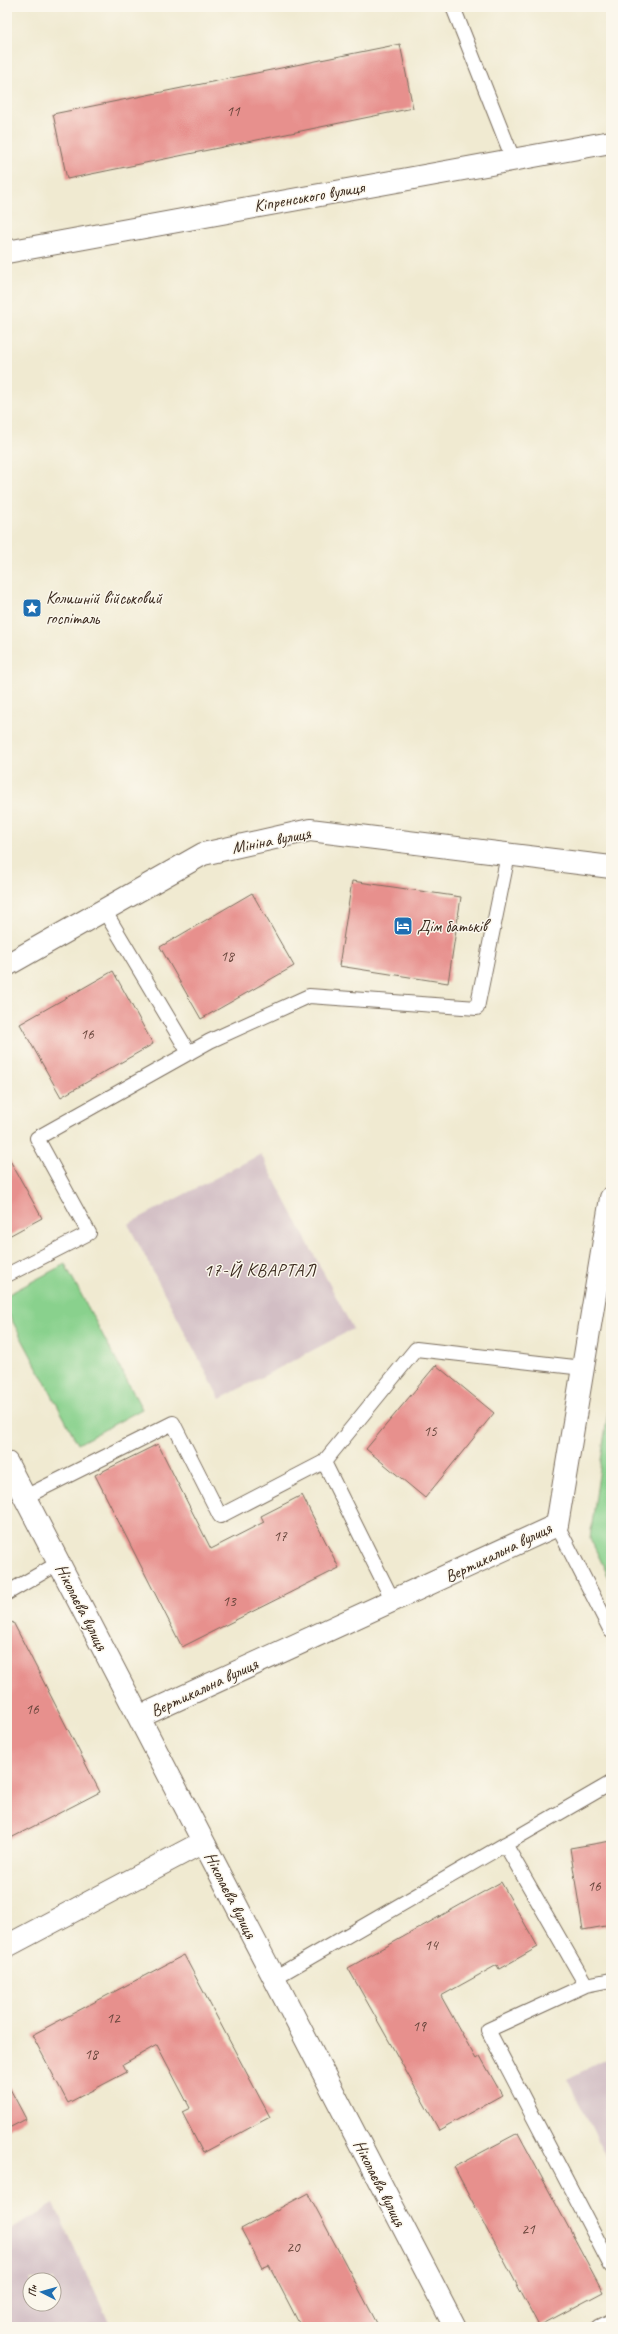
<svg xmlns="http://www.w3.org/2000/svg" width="618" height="2334" viewBox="0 0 618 2334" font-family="Caveat,sans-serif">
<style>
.industrial{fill:#d2bec4;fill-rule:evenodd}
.green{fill:#89d18d;stroke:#627e56}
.building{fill:#e7908d}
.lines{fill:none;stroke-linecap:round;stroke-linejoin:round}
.service-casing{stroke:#7a6d5d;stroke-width:16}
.minor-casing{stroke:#7a6d5d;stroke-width:24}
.service{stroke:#fff;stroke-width:14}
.minor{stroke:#fff;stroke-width:22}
.labels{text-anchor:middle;stroke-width:3;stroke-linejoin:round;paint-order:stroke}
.number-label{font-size:15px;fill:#66443a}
.street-label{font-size:17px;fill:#3b2a1e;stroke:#fbf7ec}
.poi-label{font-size:17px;fill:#3b2a1e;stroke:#fbf7ec;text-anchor:start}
.neighbourhood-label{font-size:18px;letter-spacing:1px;fill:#3b2a1e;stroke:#fbf7ec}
</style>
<rect width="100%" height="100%" fill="#fbf7ec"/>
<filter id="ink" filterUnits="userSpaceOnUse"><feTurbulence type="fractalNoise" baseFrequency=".025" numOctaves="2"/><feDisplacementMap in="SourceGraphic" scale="8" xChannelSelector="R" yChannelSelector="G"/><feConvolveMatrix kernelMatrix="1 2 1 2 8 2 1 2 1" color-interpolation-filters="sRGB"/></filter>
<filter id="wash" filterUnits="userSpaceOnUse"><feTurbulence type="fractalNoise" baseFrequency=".012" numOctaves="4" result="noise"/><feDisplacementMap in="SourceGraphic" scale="16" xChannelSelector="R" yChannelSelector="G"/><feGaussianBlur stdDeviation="0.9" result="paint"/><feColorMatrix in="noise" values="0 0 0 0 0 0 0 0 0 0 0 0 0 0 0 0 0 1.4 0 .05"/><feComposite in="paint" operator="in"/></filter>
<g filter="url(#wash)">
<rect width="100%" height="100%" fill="#f0ead1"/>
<!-- industrial -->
<path class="industrial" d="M261,1154L353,1329L220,1399L128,1224Z
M611,2057V2166L567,2079Z
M54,2204L111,2327H7V2231ZM30,2280H54V2304H30Z"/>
<!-- green -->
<path class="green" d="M65,1264L142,1409L78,1444L7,1311V1295Z
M611,1390V1582L590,1538Z"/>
<g id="blocks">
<!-- building -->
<path class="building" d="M400,44L413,108L67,179L53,114Z
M352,881L461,897L448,983L339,966Z
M252,893L294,966L201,1019L160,947Z
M113,971L153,1044L61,1097L20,1024Z
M7,1155L42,1218L7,1237Z
M436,1365L494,1413L425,1498L366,1449Z
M158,1444L211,1549L264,1522L261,1516L302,1495L339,1568L182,1647L95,1475Z
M13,1622L100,1792L7,1840V1626Z
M611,1841V1925L583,1930L570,1848Z
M501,1882L538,1947L499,1969L497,1965L441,1996L476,2059L480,2056L502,2095L439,2130L348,1968Z
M184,1955L270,2117L203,2153L182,2112L190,2108L157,2045L123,2064L127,2072L68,2103L32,2035Z
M7,2083L26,2119L7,2129Z
M518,2133L603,2292L539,2326L454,2167Z
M308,2193L379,2327H301L269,2265L262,2268L241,2229Z"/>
</g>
</g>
<g filter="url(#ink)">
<use href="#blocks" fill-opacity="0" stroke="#7a6d5d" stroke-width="1"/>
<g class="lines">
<!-- service casing -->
<g class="service-casing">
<path id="service" d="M453,7L513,159
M104,910L189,1053
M7,1275L89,1233L37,1138L210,1041L309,996L477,1008L508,855
M324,1462L416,1349L583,1368
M25,1497L173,1423L220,1516L324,1462L393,1601
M557,1525L611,1631
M7,1593L59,1563
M505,1844L586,1985L488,2030L611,2266
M274,1978L611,1783
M586,1985L611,1980
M599,2327L611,2321"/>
</g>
<!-- minor casing -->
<g class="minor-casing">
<path id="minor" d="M7,252L611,142
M7,965L203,854L310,830L611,867
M7,1463L455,2327
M139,1717L557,1525L611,1198
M7,1946L203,1842"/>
</g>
<!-- service -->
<use href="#service" class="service"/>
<!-- minor -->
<use href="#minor" class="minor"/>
</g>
</g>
<!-- icons -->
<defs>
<g id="sight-square" transform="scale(1)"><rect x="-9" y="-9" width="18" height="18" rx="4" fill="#1f6fb2" stroke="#fbf7ec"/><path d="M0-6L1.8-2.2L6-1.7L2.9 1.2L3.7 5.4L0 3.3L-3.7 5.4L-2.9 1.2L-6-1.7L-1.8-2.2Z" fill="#fff"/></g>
<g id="hotel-square" transform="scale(1)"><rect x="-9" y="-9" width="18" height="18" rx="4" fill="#1f6fb2" stroke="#fbf7ec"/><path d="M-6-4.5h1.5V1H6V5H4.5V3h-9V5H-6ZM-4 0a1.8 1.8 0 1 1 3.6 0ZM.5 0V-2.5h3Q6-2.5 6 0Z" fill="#fff"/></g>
</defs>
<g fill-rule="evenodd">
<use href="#sight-square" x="32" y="608"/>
<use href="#hotel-square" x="403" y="926"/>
</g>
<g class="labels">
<!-- number labels -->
<g class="number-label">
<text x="233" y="116">11</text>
<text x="227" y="961">18</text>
<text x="87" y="1039">16</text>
<text x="430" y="1436">15</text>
<text x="280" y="1541">17</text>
<text x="229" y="1606">13</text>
<text x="32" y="1714">16</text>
<text x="594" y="1891">16</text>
<text x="431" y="1950">14</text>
<text x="113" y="2023">12</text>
<text x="419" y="2031">19</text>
<text x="91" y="2059">18</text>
<text x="528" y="2234">21</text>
<text x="293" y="2252">20</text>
</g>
<!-- street labels -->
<g class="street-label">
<text transform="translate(309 196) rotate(-10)" y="6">Кіпренського вулиця</text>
<text transform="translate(271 840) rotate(-11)" y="6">Мініна вулиця</text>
<text transform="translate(498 1552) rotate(-26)" y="6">Вертикальна вулиця</text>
<text transform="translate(82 1607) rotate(63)" y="6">Ніколаєва вулиця</text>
<text transform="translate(204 1687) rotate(-25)" y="6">Вертикальна вулиця</text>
<text transform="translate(231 1895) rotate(63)" y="6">Ніколаєва вулиця</text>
<text transform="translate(380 2183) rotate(63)" y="6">Ніколаєва вулиця</text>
</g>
<!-- poi labels -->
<g class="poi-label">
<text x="46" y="604">Колишній військовий<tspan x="46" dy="20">госпіталь</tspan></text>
<text x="417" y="932">Дім батьків</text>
</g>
<!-- neighbourhood labels -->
<g class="neighbourhood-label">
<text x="260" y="1276">17-Й КВАРТАЛ</text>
</g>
</g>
<!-- margin -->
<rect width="618" height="2334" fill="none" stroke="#fbf7ec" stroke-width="24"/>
<!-- north arrow -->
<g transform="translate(42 2292) rotate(276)"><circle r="19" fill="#fbf7ec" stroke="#aea59a"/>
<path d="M0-3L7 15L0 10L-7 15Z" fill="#1f6fb2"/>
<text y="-6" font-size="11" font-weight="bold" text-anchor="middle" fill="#3b2a1e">Пн</text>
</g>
</svg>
